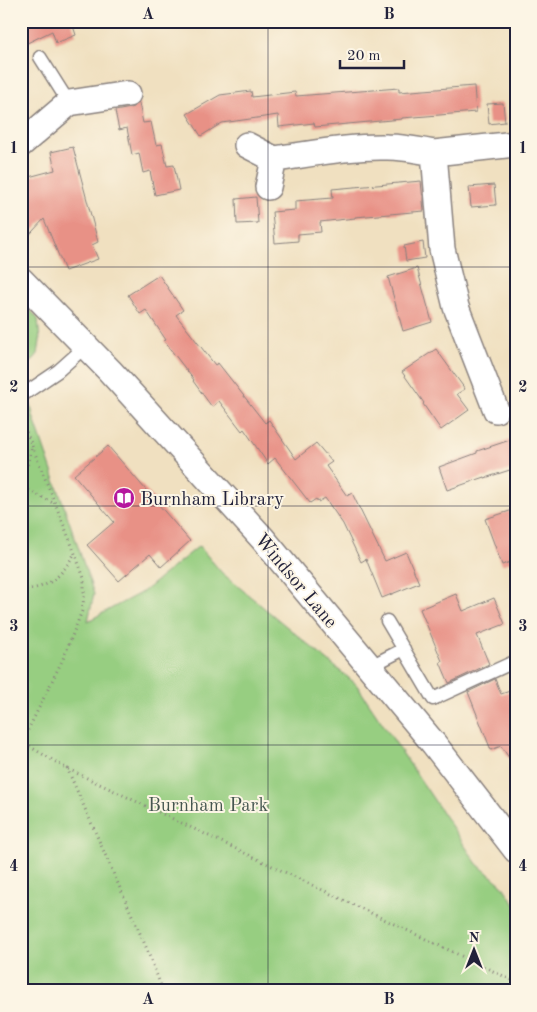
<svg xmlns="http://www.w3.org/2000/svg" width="537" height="1012" viewBox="0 0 537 1012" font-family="'Old Standard TT',serif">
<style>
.green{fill:#97ce81;stroke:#5c785e}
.building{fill:#e89186}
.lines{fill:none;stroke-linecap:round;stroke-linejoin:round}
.lane-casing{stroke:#89817e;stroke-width:15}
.street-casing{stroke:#89817e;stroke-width:28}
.path{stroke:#89817e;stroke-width:3;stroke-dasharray:1 4;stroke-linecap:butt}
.lane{stroke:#fff;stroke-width:12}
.street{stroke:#fff;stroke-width:25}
.grid{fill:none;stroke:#22223b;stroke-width:1;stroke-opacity:0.55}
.labels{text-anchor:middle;stroke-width:4;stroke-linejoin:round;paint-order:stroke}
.poi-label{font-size:19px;fill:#22223b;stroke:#fcf5e5;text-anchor:start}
.street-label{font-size:19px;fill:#22223b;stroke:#fcf5e5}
.park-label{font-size:19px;fill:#455650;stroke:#fcf5e5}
.neatline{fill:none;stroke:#22223b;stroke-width:2}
.grid-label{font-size:16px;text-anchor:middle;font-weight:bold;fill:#22223b}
</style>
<rect width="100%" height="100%" fill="#fcf5e5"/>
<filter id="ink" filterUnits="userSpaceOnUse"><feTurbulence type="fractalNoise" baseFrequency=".02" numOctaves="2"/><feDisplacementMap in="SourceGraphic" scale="10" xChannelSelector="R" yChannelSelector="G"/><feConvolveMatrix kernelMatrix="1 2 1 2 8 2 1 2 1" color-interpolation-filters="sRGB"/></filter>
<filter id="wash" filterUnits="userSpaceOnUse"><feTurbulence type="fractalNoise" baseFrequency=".0096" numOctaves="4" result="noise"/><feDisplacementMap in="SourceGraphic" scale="20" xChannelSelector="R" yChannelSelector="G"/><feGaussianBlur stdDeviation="1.12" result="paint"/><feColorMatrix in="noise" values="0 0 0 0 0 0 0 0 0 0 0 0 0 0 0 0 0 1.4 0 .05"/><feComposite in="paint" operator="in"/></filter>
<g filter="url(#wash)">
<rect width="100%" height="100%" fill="#f0e0c0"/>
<!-- green -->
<path class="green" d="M21,299L38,319L40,341L38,354L24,371L33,416L78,547L94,594L88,621L144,591L199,546L222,573L356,684L477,864L502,885L516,906V991H21Z"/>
<g id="blocks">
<!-- building -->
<path class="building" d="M21,21H75L72,23L76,35L56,43L52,31L21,46Z
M474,86L476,112L402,118V119L315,127L314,123L279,127L278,115L222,123L201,136L187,114L220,95L251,91L252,97L295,92L296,96L399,88V92Z
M139,103L143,123L151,122L156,145L162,144L167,166L174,165L179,190L155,195L150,171L143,173L139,153L132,155L127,128L119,130L115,111L131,108Z
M503,103L505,122L489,124L487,104Z
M73,147L98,242L92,245L98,259L65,271L44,219L21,244V179L55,170L51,152Z
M421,181L424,211L355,217V218L320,222L321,232L298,234V241L275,243L272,212L295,210V201L333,198L332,189Z
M494,185L496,205L471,207L469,187Z
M256,197L258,223L237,224L236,199Z
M423,242L425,258L406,261L404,246Z
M417,268L432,322L403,331L388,277Z
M159,275L183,310L176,315L215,365L218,363L265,423L269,420L296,459L316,443L332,462L326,466L347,496L352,493L385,561L406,552L419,583L382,598L366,559L361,562L343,524L325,498L318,502L316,499L310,503L275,458L268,464L244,429L242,431L219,401L212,407L193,381L194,380L164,341L166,340L146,310L140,314L128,295Z
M436,349L465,389L457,394L469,410L441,430L423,404L424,403L402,372Z
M516,438V468L485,478V477L447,490L439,467L477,453V451Z
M108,446L190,541L161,567L150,554L119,581L87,545L114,522L74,475Z
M516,509V560L502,565L485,519Z
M456,594L463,611L494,598L505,624L477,635L489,664L449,683L440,662L442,661L420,609Z
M495,679L501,694L516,689V768L501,746L491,750L468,692Z"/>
</g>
</g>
<g filter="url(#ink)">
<use href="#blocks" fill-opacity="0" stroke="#89817e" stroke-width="1"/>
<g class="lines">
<!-- lane casing -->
<g class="lane-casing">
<path id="lane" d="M40,57L69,103
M21,396L58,371L86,346
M387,621L433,699L516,661
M369,667L404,649"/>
</g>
<!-- street casing -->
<g class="street-casing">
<path id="street" d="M21,144L69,103L128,94
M247,145L274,159L268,187
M274,159C311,154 349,146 387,147C403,147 418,150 434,153
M21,280L110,371L263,539L434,744L516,850
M496,410L456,307L442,249L434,153L516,144"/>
</g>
<!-- path -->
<path class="path" d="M21,413L23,424L32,446L71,543L84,578V597L82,611L63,659L22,742
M21,472C30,468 29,455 32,447
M21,484L30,491L55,504
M21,590C51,588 60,577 75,553
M21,743L22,742L66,768L516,982
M67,768L146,947L163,991
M501,991L516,985"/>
<!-- lane -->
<use href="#lane" class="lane"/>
<!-- street -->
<use href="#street" class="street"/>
</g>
</g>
<!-- grid -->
<path class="grid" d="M268,21V991M21,267H516M21,506H516M21,745H516"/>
<!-- icons -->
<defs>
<g id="library-disc" transform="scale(1.125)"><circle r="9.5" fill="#b5179e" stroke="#fcf5e5"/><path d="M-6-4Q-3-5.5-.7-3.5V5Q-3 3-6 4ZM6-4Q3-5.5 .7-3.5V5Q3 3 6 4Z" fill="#fff"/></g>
</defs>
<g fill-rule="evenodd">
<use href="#library-disc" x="124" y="498"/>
</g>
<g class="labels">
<!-- poi labels -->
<g class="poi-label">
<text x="140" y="505">Burnham Library</text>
</g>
<!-- street labels -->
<g class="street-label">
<text transform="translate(297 580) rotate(50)" y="7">Windsor Lane</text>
</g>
<!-- park labels -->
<g class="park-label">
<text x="208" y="811">Burnham Park</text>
</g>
</g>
<!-- margin -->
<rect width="537" height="1012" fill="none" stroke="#fcf5e5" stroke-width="55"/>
<!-- north arrow -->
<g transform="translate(474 950)" stroke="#fcf5e5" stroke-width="4" paint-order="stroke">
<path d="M0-4L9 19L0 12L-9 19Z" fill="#22223b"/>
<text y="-8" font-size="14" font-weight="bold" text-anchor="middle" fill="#22223b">N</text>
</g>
<!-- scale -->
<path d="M340 60v8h64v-8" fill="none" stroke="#22223b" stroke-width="2.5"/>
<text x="347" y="60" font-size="15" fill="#22223b" stroke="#fcf5e5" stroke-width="4" paint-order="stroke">20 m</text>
<rect x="28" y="28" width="482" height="956" class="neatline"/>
<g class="grid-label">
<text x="148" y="19">A</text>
<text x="389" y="19">B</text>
<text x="14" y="153">1</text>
<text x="523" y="153">1</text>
<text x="14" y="392">2</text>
<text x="523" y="392">2</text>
<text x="14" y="631">3</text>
<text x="523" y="631">3</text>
<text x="14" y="871">4</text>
<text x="523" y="871">4</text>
<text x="148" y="1004">A</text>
<text x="389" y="1004">B</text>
</g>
</svg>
